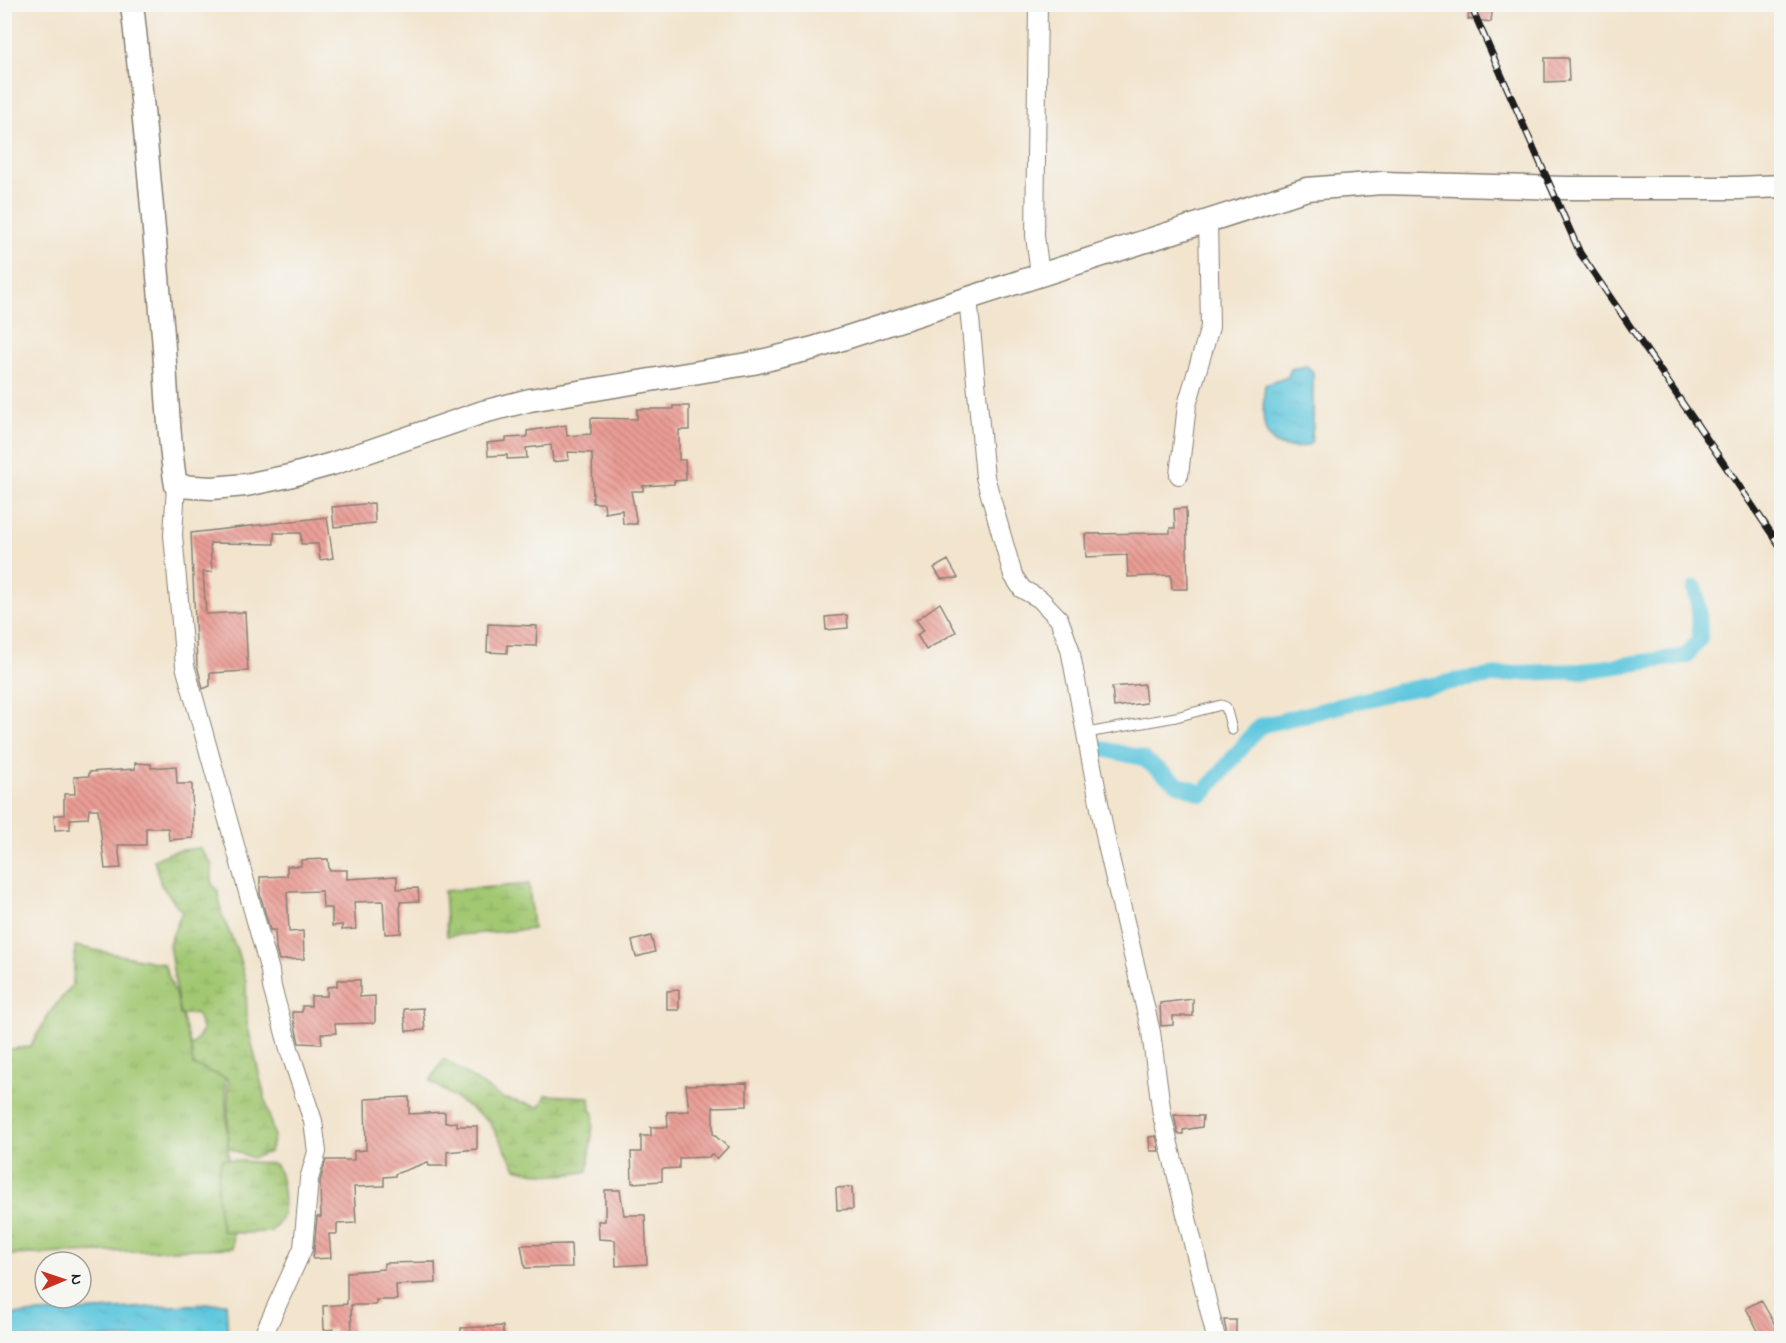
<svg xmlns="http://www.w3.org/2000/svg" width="1786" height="1343" viewBox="0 0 1786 1343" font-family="'Indie Flower',sans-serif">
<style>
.grass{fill:url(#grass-tufts);stroke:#5f7247;stroke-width:1.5}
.wetland{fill:url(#wetland-marsh);stroke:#5f7247;stroke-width:1.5}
.water{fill:url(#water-ripples);stroke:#3e727d;stroke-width:1.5}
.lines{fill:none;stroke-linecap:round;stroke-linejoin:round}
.canal{stroke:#61c8de;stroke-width:16}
.building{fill:url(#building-back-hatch)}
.service-casing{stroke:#878074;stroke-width:11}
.minor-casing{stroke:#878074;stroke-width:20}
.tertiary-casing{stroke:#878074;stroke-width:25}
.service{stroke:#fff;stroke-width:9}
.minor{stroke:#fff;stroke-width:18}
.tertiary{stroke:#fff;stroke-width:22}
.rail-casing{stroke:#1c1c1c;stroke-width:7}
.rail{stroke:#f6f6f2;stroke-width:4.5;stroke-dasharray:14;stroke-linecap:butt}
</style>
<defs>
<pattern id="grass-tufts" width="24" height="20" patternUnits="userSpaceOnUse" patternTransform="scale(1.5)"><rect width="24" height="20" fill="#a2c872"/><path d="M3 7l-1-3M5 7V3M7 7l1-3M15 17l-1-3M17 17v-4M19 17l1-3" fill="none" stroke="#8bab62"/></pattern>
<pattern id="wetland-marsh" width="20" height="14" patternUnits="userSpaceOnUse" patternTransform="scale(1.5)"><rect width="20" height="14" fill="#a2c872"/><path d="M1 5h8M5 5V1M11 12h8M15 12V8" fill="none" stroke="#8bab62"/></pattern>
<pattern id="water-ripples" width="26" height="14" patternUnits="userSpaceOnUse" patternTransform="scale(1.5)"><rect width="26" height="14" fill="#61c8de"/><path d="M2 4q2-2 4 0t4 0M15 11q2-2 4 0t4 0" fill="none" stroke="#54abbe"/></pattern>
<pattern id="building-back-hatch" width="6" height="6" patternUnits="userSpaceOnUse" patternTransform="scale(1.5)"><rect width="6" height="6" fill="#ea9d95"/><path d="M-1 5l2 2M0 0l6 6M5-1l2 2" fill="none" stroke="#bd7f79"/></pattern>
</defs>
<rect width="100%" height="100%" fill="#f6f6f2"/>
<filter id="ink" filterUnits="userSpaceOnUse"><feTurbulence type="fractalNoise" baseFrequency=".0167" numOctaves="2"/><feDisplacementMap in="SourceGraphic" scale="12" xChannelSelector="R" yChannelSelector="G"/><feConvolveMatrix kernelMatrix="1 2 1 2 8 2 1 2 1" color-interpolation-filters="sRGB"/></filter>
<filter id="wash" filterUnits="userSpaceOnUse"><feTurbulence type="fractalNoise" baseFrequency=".008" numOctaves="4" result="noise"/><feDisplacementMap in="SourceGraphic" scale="24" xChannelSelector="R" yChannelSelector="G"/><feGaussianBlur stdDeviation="1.35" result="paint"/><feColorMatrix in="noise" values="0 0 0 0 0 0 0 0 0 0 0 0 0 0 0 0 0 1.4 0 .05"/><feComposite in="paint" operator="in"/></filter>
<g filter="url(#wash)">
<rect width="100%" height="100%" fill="#f2e4cd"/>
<!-- grass -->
<path class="grass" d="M75,946L164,964L178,1002L191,1047L224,1064L233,1248L5,1255L4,1050L30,1047L49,1014L73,984Z"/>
<!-- wetland -->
<path class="wetland" d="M200,848L212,865V884L218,891L222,915L237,950L246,982L247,1023L274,1136L270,1152L252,1158L228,1148V1079L193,1065L191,1047L203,1031L196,1013L180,1015L169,944L182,912L161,885L154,860L174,851Z
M529,884L533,929L447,936L444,891Z
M444,1059L502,1098L540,1107L546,1095L590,1097L591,1110L594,1113L588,1171C560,1177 544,1176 516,1168L489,1121L430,1081Z
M222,1159L275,1164C283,1176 287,1207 280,1221C278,1225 273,1229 270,1232L241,1233L222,1231C218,1205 214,1184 222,1159Z"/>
<!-- water -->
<path class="water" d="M1307,366L1313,372V425L1311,443C1304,448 1296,448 1288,447C1257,445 1263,407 1265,385L1288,377L1291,369Z
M226,1303L228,1338H5V1315Z"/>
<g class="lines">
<!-- canal -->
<path class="canal" d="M1099,748L1142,758L1178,784L1203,794L1260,726L1399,691L1467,679L1517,673L1582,671L1686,656L1700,638L1699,610L1695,588"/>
</g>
<g id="blocks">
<!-- building -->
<path class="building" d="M1470,4H1493L1491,22L1468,19Z
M1545,58H1568L1569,81L1545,82Z
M673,406H689V430H679V460H685L686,480L674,481V484L643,486V491H631L637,524H623L622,510L605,513L604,503H593L592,453L568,452L569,460L553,462L551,445L526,448L527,458L507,459V455L488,456L487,443L506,441V438L527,437V431L566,425L567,436L591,434V418L637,419V409H673Z
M374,503L375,523L334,527L332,507Z
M1186,508L1188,589H1172L1171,575L1128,577L1127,555L1086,557L1085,534L1170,533V528H1175L1174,509Z
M327,517L333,558L320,560L318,544H301V533H274V544L210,543L212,572H203L206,614L245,612L248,671L210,673V686L203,689L197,665L191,533Z
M948,560L958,578L941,579L934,568Z
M940,603L956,632L926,650L917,635L924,630L916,620Z
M847,615L848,628L826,630L825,617Z
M488,624L537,626L536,646L507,645V653L487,652Z
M1144,684L1146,703L1114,707L1112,687Z
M135,763L151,764V768L176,766L177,784H192L193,838L169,840L168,828H146V845H118L121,868L105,869L98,809H89L88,818L70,819V829L55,830L54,815H64V794H75L74,777L89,776V772L135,769Z
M328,859L329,870H347V879L397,876V889L418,888L419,901L400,902L401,933L385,934L383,901L354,902L356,929L342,930V925L332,926V908H323L322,891L287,892L289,932L303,931L304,959L279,960L276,950L275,930H270L260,894V877L287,876V866H301V860Z
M651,936L655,952L636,957L632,941Z
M337,980H360V997L375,996V1023L335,1024L336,1033L321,1034L322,1044L299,1043L292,1012H302V1006H311V996H327V987L337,986Z
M679,990V1010H667V991Z
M1193,999V1016H1173V1025L1161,1026L1160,1003Z
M423,1008L425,1030L406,1031L404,1009Z
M747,1083V1106L713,1107V1134L728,1147L717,1159L711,1154L709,1157L679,1158V1168L662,1169V1181L632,1183L631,1152H641V1136H651V1127H668L667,1112L689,1111L686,1085Z
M409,1097V1114L445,1112V1123L457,1122V1126H477V1149L447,1152V1166H429L428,1162L395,1174V1176L384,1177V1186L354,1187L356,1223L337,1224V1234H329L331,1258L313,1259L317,1217H321L320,1181L326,1160H354V1151L366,1150L365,1099Z
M1174,1115L1203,1116L1202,1127L1183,1130V1134H1178Z
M1156,1136L1159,1151H1150L1149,1137Z
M852,1187L853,1209L837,1210L836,1188Z
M605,1190H620L624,1215H645L647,1264L616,1266L615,1240L599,1239L598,1221H605Z
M571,1244L572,1267L525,1268L521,1245Z
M435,1262L436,1283L396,1285L397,1300H376V1305H351L352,1336H333L334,1329L324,1330L323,1306L347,1304V1272L384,1269V1263Z
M1761,1300L1782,1337V1338H1762L1746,1308Z
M1224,1320H1236V1336H1227Z
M503,1326V1338H461V1328Z"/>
</g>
</g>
<g filter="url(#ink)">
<use href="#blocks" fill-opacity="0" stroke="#878074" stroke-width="1.5"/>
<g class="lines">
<!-- service casing -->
<g class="service-casing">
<path id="service" d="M1087,733L1176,717L1221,705L1226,707L1232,730"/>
</g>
<!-- minor casing -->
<g class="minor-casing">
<path id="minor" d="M1038,4L1035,236L1040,274
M968,297L985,477L1013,575L1022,589L1040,599L1059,619L1070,649L1107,845L1151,1032L1162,1115L1216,1338
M1179,475L1187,405L1210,327L1208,220
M176,486L173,535L185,666L270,971L272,987L290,1052L313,1121L317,1152L309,1179L303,1248L262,1338"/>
</g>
<!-- tertiary casing -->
<g class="tertiary-casing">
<path id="tertiary" d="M132,4C144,110 153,216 162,323C167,377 167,432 176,486L212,488L246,485L289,476L332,464L483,412L530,400L753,363L814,348L1307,189L1382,183L1566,188H1738L1782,186"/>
</g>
<!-- service -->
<use href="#service" class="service"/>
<!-- minor -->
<use href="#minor" class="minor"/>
<!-- tertiary -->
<use href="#tertiary" class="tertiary"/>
<!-- rail casing -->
<g class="rail-casing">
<path id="rail" d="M1470,4L1580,253L1782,549"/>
</g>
<!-- rail -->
<use href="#rail" class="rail"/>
</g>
</g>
<!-- margin -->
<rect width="1786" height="1343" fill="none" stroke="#f6f6f2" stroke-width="24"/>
<!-- north arrow -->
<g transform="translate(63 1280) rotate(88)"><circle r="28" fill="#f6f6f2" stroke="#9f9f9c" stroke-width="1.5"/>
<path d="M0-4.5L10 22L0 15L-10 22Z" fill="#c8321e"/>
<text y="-9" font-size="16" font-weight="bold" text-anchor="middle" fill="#1c1c1c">N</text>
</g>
</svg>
